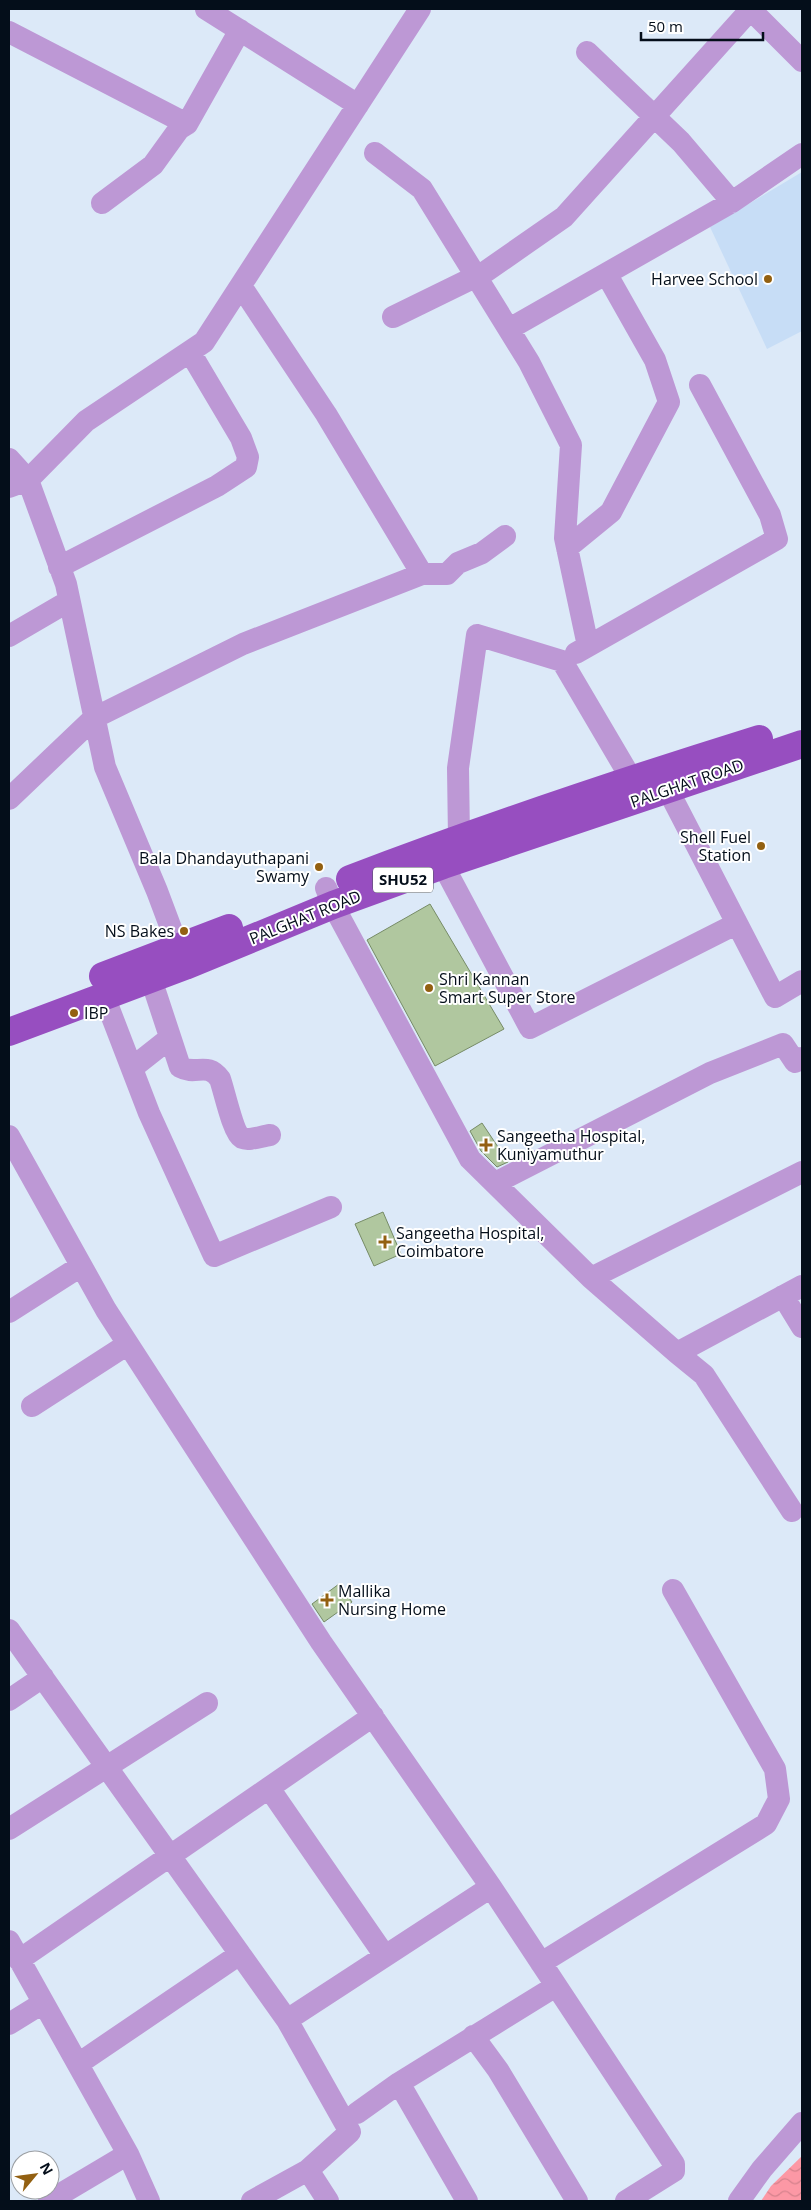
<svg xmlns="http://www.w3.org/2000/svg" width="811" height="2210" viewBox="0 0 811 2210" font-family="'Open Sans',sans-serif">
<style>
.built{fill:#c7ddf6}
.water{fill:url(#water-waves)}
.building{fill:#b0c79f;stroke:#768b66}
.lines{fill:none;stroke-linecap:round;stroke-linejoin:round}
.minor{stroke:#bd98d5;stroke-width:22}
.major{stroke:#974ec0;stroke-width:28}
.poi-dot{fill:#936011;stroke:#fff;stroke-width:2}
.labels{text-anchor:middle;stroke-width:4;stroke-linejoin:round;paint-order:stroke}
.shield{fill:#fff;stroke:#4f565f;stroke-width:1}
.shield-label{font-size:15px;font-weight:bold;fill:#040e1a}
.poi-label{font-size:16px;fill:#040e1a;stroke:#fff;text-anchor:start}
.street-label{font-size:16px;fill:#040e1a;stroke:#fff}
</style>
<defs>
<pattern id="water-waves" width="16" height="10" patternUnits="userSpaceOnUse" patternTransform="scale(1.25)"><rect width="16" height="10" fill="#fc98a5"/><path d="M0 5q4-4 8 0t8 0" fill="none" stroke="#d6828d"/></pattern>
</defs>
<rect width="100%" height="100%" fill="#dce9f8"/>
<!-- built -->
<path class="built" d="M802,172V331L767,349L710,227Z"/>
<!-- water -->
<path class="water" d="M802,2156V2201H761L771,2186Z"/>
<!-- building -->
<path class="building" d="M430,904L504,1029L435,1066L367,940Z
M482,1123L508,1162L497,1167L481,1151L470,1131Z
M383,1212L401,1254L374,1266L355,1224Z
M339,1584L352,1602L324,1622L312,1604Z"/>
<g class="lines">
<!-- minor -->
<path class="minor" d="M206,9L358,105
M750,9L802,61
M9,32L187,124L240,30
M587,52L681,142L732,202
M375,153L422,189L529,362L571,445L565,538L588,646
M102,203L153,165L179,129L187,124
M393,317L485,272L564,217L751,9
M509,329L732,202L802,154
M9,459L28,480L66,584L105,767L157,891L184,963
M9,487L28,480L86,421L204,342L420,9
M567,548L611,512L669,402L655,360L607,275
M59,567L217,486L246,467L248,457L241,438L190,352
M422,574H447L458,563L482,553L505,536
M9,636L69,601
M576,653L777,539L770,515L700,385
M668,790L775,997L802,981
M9,799L94,718L243,644L422,574L326,414L241,286
M459,839L458,768L477,635L562,661L632,780
M443,865L530,1028L728,928
M326,888L333,905L470,1159L591,1278L802,1172
M151,979L180,1067C196,1076 207,1061 220,1079C224,1090 233,1133 242,1138C249,1141 262,1136 270,1135
M104,996L149,1113L214,1256L331,1207
M132,1068L170,1038
M9,1136L106,1310L321,1642L491,1887L287,2020L9,1630
M495,1183L710,1073L783,1044L795,1062L802,1058
M591,1278L677,1353L802,1286
M783,1296L802,1327
M9,1312L81,1266
M677,1353L704,1375L792,1511
M32,1406L128,1344
M9,1700L43,1677
M269,1788L385,1956
M9,1829L207,1703
M491,1887L674,2164V2171L626,2201
M9,1941L128,2154L149,2201
M19,1960L373,1716
M541,1963L766,1824L779,1799L775,1769L673,1590
M287,2020L350,2132L308,2170
M9,2024L43,2003
M473,2036L498,2070L577,2201
M78,2064L240,1954
M357,2113L399,2083
M49,2201L128,2154
M252,2201L308,2170L328,2201
M467,2201L399,2083L556,1986
M739,2201L762,2169L802,2123"/>
<!-- major -->
<path class="major" d="M350,879C484,828 621,782 759,739
M103,976L229,928
M9,1032L185,966L333,905L443,865L802,744"/>
</g>
<!-- markers -->
<g class="poi-dot">
<circle cx="768" cy="279" r="5"/>
<circle cx="761" cy="846" r="5"/>
<circle cx="319" cy="867" r="5"/>
<circle cx="184" cy="931" r="5"/>
<circle cx="429" cy="988" r="5"/>
<circle cx="74" cy="1013" r="5"/>
<path d="M483.5 1137.5h5v5h5v5h-5v5h-5v-5h-5v-5h5z"/>
<path d="M382.5 1234.5h5v5h5v5h-5v5h-5v-5h-5v-5h5z"/>
<path d="M324.5 1592.5h5v5h5v5h-5v5h-5v-5h-5v-5h5z"/>
</g>
<g class="labels">
<!-- shield labels -->
<rect class="shield" x="373" y="867.5" width="60" height="25" rx="4"/>
<g class="shield-label">
<text x="403" y="885">SHU52</text>
</g>
<!-- poi labels -->
<g class="poi-label">
<text x="758" y="285" text-anchor="end">Harvee School</text>
<text x="751" y="843" text-anchor="end">Shell Fuel<tspan x="751" dy="18">Station</tspan></text>
<text x="309" y="864" text-anchor="end">Bala Dhandayuthapani<tspan x="309" dy="18">Swamy</tspan></text>
<text x="174" y="937" text-anchor="end">NS Bakes</text>
<text x="439" y="985">Shri Kannan<tspan x="439" dy="18">Smart Super Store</tspan></text>
<text x="84" y="1019">IBP</text>
<text x="497" y="1142">Sangeetha Hospital,<tspan x="497" dy="18">Kuniyamuthur</tspan></text>
<text x="396" y="1239">Sangeetha Hospital,<tspan x="396" dy="18">Coimbatore</tspan></text>
<text x="338" y="1597">Mallika<tspan x="338" dy="18">Nursing Home</tspan></text>
</g>
<!-- street labels -->
<g class="street-label">
<text transform="translate(687 783) rotate(-19)" y="6">PALGHAT ROAD</text>
<text transform="translate(305 917) rotate(-22)" y="6">PALGHAT ROAD</text>
</g>
</g>
<!-- border -->
<rect width="811" height="2210" fill="none" stroke="#040e1a" stroke-width="20"/>
<!-- north arrow -->
<g transform="translate(35 2175) rotate(61)"><circle r="24" fill="#ffffff" stroke="#9b9fa3"/>
<path d="M0-4L9 19L0 12L-9 19Z" fill="#936011"/>
<text y="-8" font-size="14" font-weight="bold" text-anchor="middle" fill="#040e1a">N</text>
</g>
<!-- scale -->
<path d="M641 32v8h122v-8" fill="none" stroke="#040e1a" stroke-width="2.5"/>
<text x="648" y="32" font-size="15" fill="#040e1a" stroke="#ffffff" stroke-width="4" paint-order="stroke">50 m</text>
</svg>
